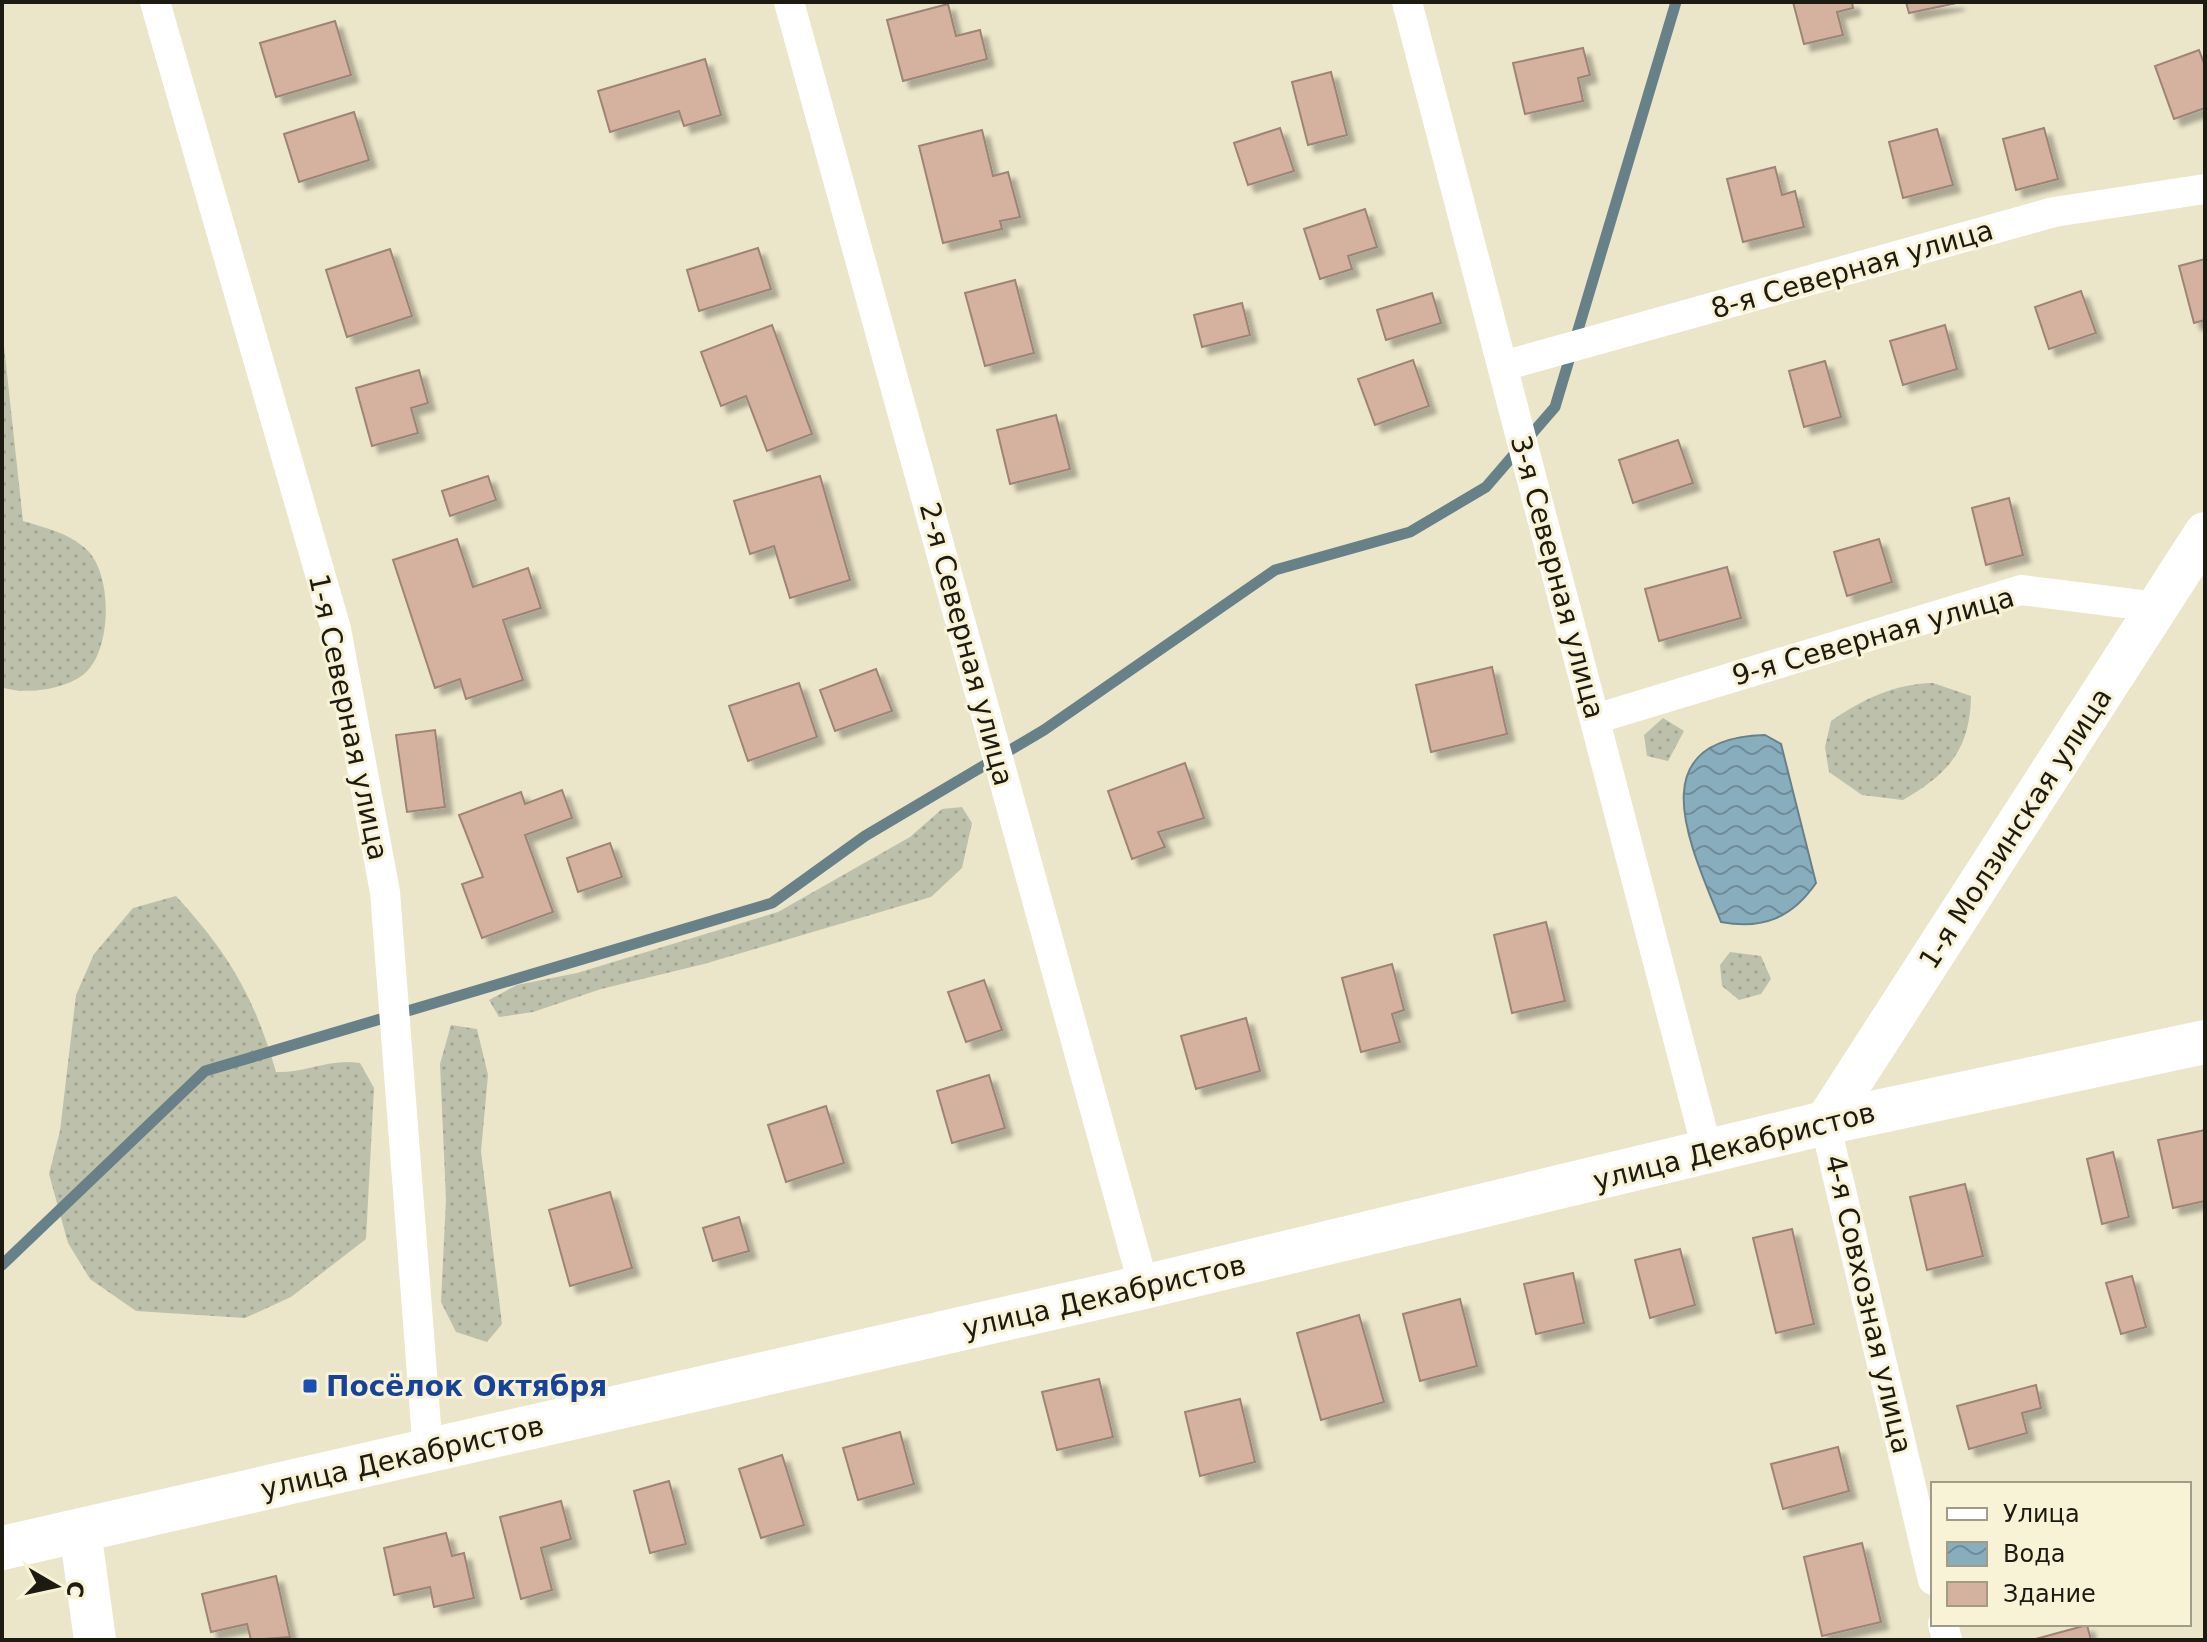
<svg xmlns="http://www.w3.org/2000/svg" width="2207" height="1642" viewBox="0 0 2207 1642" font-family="'DejaVu Sans',sans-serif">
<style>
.grass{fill:url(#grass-dots)}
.water{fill:url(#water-waves);stroke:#688189;stroke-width:2}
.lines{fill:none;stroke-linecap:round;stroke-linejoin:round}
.stream{stroke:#688189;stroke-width:11}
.building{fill:#d4b29f;stroke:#9d8476;stroke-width:2;filter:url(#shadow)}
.street{stroke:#fff;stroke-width:30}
.secondary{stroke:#fff;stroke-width:42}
.highway{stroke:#fff;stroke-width:44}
.transit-dot{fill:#1a4fb4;stroke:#f8f2d6;stroke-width:3}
.labels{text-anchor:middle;stroke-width:6;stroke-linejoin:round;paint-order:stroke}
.street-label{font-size:28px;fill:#1d1b11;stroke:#f8f2d6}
.transit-label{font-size:28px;font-weight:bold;fill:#164399;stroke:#f8f2d6;text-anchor:start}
</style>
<defs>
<pattern id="grass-dots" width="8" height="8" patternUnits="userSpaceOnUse" patternTransform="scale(2)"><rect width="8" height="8" fill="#bdc1ab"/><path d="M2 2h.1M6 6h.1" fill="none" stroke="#a2a592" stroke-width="1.8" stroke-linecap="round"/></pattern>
<pattern id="water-waves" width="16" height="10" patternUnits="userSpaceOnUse" patternTransform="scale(2)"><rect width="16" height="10" fill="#88adbd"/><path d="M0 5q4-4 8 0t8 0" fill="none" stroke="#6f8c98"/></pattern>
<filter id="shadow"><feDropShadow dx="7" dy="7" stdDeviation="2" flood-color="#0004"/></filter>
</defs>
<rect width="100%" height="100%" fill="#ebe5c9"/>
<!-- grass -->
<path class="grass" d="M2,328L23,521C46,528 66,532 85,548C112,571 112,642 89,669C73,689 24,696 2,687Z
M1933,683L1971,696C1970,750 1948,774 1903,800L1862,795L1829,772L1825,747L1831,721C1863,699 1894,684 1933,683Z
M1663,718L1684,731L1668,761L1647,756L1644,735Z
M962,807L972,823L962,868L931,897L704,964L601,989L533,1012L499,1017L489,1000L517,985L577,973L778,912L910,837L942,809Z
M176,896C229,954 254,996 276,1072C306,1073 330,1058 360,1063L374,1088L366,1239L291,1297L245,1318L136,1311L90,1279L68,1243L49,1174L60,1131L76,995L94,954L133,908Z
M1730,952L1761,956L1771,979L1761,994L1739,1000L1722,986L1720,965Z
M451,1025L477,1029L488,1075L481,1151L502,1324L487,1342L456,1332L441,1302L446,1200L440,1064Z"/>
<!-- water -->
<path class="water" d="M1765,735L1781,744L1816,883C1792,918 1762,930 1721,922C1691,847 1637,739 1765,735Z"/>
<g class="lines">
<!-- stream -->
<path class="stream" d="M2,1265L205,1071L772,903L865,836L1044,730L1275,570L1410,532L1486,487L1555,407L1676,2"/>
</g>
<!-- building -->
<path class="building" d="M1793,2H1852L1853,8L1837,12L1843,35L1804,44Z
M1906,2H1956L1957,3L1909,13Z
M948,4L956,36L980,30L987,59L903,81L887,20Z
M335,21L351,75L276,97L260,43Z
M1583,48L1590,75L1578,78L1583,101L1525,114L1513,63Z
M2199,50L2205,66V108L2174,119L2155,66Z
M705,59L721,115L684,126L679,111L610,132L598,91Z
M1331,72L1347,135L1308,145L1292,82Z
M354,112L369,160L299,182L284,134Z
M1280,128L1294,171L1248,185L1234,143Z
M2044,128L2058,179L2016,190L2003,139Z
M1937,129L1953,185L1903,198L1889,142Z
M982,130L993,176L1008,172L1020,217L1000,221L1002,229L943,243L919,146Z
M1775,167L1782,195L1795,191L1804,227L1743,242L1727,179Z
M1365,209L1377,247L1348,256L1352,269L1320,279L1304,229Z
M758,248L771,289L699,311L687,270Z
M390,249L412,316L347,337L326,270Z
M2205,259V320L2194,323L2179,266Z
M1015,280L1034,353L985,366L965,293Z
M2081,291L2096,333L2049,349L2035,307Z
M1432,293L1441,323L1386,340L1377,310Z
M1242,303L1250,335L1202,347L1194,315Z
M772,325L812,434L767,451L746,396L721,406L701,352Z
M1945,325L1957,369L1903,385L1890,341Z
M1413,360L1429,406L1375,425L1358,379Z
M1825,361L1841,417L1804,427L1789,371Z
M419,370L428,403L411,408L418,433L372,446L356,388Z
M1056,415L1070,469L1010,484L997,430Z
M1678,440L1693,483L1633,503L1619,460Z
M488,476L496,500L450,516L442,491Z
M820,476L850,580L790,598L774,546L750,554L734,501Z
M2009,498L2023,555L1986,565L1972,508Z
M457,539L473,587L528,568L541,608L503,620L523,680L466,699L460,679L435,688L393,560Z
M1879,539L1892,582L1847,596L1834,552Z
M1727,567L1741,618L1659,641L1645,589Z
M1492,667L1507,734L1431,752L1416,685Z
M876,669L892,711L835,731L820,690Z
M799,683L817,737L748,761L729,706Z
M435,730L445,807L407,812L396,735Z
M1185,763L1204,818L1158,832L1165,847L1132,859L1108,791Z
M562,790L572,818L525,835L553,912L482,938L462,884L483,877L459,815L521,792L525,804Z
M610,843L622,877L578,892L567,858Z
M1546,922L1565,1001L1512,1013L1494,935Z
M1392,964L1404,1010L1392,1014L1400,1042L1361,1052L1342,978Z
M984,980L1002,1030L966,1042L948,992Z
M1246,1018L1260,1071L1196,1089L1181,1036Z
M989,1075L1005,1128L952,1143L937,1091Z
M826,1106L844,1163L786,1182L768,1125Z
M2205,1130V1201L2173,1208L2158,1140Z
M2113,1152L2129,1217L2102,1224L2087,1159Z
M1965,1184L1983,1256L1927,1270L1910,1197Z
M610,1192L632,1268L570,1286L549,1210Z
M739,1217L749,1251L713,1261L703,1228Z
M1792,1229L1814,1324L1776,1333L1753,1238Z
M1680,1249L1695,1305L1650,1318L1635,1260Z
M1573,1273L1584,1323L1536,1334L1524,1284Z
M2132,1276L2146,1327L2121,1334L2106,1283Z
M1460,1299L1477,1366L1420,1381L1403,1314Z
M1359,1315L1384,1402L1321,1420L1297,1333Z
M1099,1379L1113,1437L1057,1450L1042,1392Z
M2036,1385L2041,1408L2022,1413L2027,1433L1969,1449L1957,1406Z
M1240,1399L1255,1462L1200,1476L1185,1412Z
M900,1432L914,1484L858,1500L843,1448Z
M1838,1447L1849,1491L1783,1509L1771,1464Z
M782,1455L804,1525L761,1538L739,1469Z
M669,1481L686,1544L650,1553L634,1491Z
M561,1501L571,1539L541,1548L552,1590L521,1599L500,1517Z
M446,1533L452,1556L464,1553L474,1598L434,1607L430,1587L394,1595L384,1548Z
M1862,1543L1881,1622L1822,1636L1804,1557Z
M276,1576L290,1637L251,1640L247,1624L211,1632L202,1594Z
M2087,1625L2091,1640H2032Z"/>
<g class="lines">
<!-- street -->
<path class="street" d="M155,2L336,629L385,892L428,1452
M789,2L1144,1287
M1407,2L1708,1153
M1503,366L2054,212L2205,189
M1595,719L2021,590L2157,607
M1825,1123L1933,1580
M1943,1624L1947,1640"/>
<!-- secondary -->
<path class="secondary" d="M1825,1123L2205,533
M80,1530L95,1640"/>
<!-- highway -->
<path class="highway" d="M2,1548L1144,1287L1825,1123L2205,1042"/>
</g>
<!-- markers -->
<rect class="transit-dot" x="302" y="1378" width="16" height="16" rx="4"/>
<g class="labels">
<!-- street labels -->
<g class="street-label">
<text transform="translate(1852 269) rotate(-16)" y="10">8-я Северная улица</text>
<text transform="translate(1558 577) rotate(75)" y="10">3-я Северная улица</text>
<text transform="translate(1873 636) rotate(-16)" y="10">9-я Северная улица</text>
<text transform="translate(967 644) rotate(75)" y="10">2-я Северная улица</text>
<text transform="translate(349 717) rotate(78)" y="10">1-я Северная улица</text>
<text transform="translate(2015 828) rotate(-57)" y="10">1-я Молзинская улица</text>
<text transform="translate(1734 1146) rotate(-14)" y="10">улица Декабристов</text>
<text transform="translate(1104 1296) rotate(-13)" y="10">улица Декабристов</text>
<text transform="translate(1869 1304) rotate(77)" y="10">4-я Совхозная улица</text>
<text transform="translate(402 1457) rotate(-13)" y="10">улица Декабристов</text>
</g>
<!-- transit labels -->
<g class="transit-label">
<text x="326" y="1396">Посёлок Октября</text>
</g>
</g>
<!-- border -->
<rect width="2207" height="1642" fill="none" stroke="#1d1b11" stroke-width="8"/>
<!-- legend -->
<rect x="1931" y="1482" width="260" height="144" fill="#f8f2d6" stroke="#a09c87" stroke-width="2"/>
<rect x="1947" y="1508" width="40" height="12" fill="#ffffff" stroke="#a09c87" stroke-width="2"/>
<text x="2003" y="1522" font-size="24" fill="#1d1b11">Улица</text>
<rect x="1947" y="1542" width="40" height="24" fill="url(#water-waves)" stroke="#a09c87" stroke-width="2"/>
<text x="2003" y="1562" font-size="24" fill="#1d1b11">Вода</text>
<rect x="1947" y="1582" width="40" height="24" fill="#d4b29f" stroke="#a09c87" stroke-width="2"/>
<text x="2003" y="1602" font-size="24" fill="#1d1b11">Здание</text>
<!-- north arrow -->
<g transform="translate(56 1586) rotate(99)" stroke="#f8f2d6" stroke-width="6" paint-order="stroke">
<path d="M0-6L14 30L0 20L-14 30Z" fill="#1d1b11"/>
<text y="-12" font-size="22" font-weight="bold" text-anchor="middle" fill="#1d1b11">С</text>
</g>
</svg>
